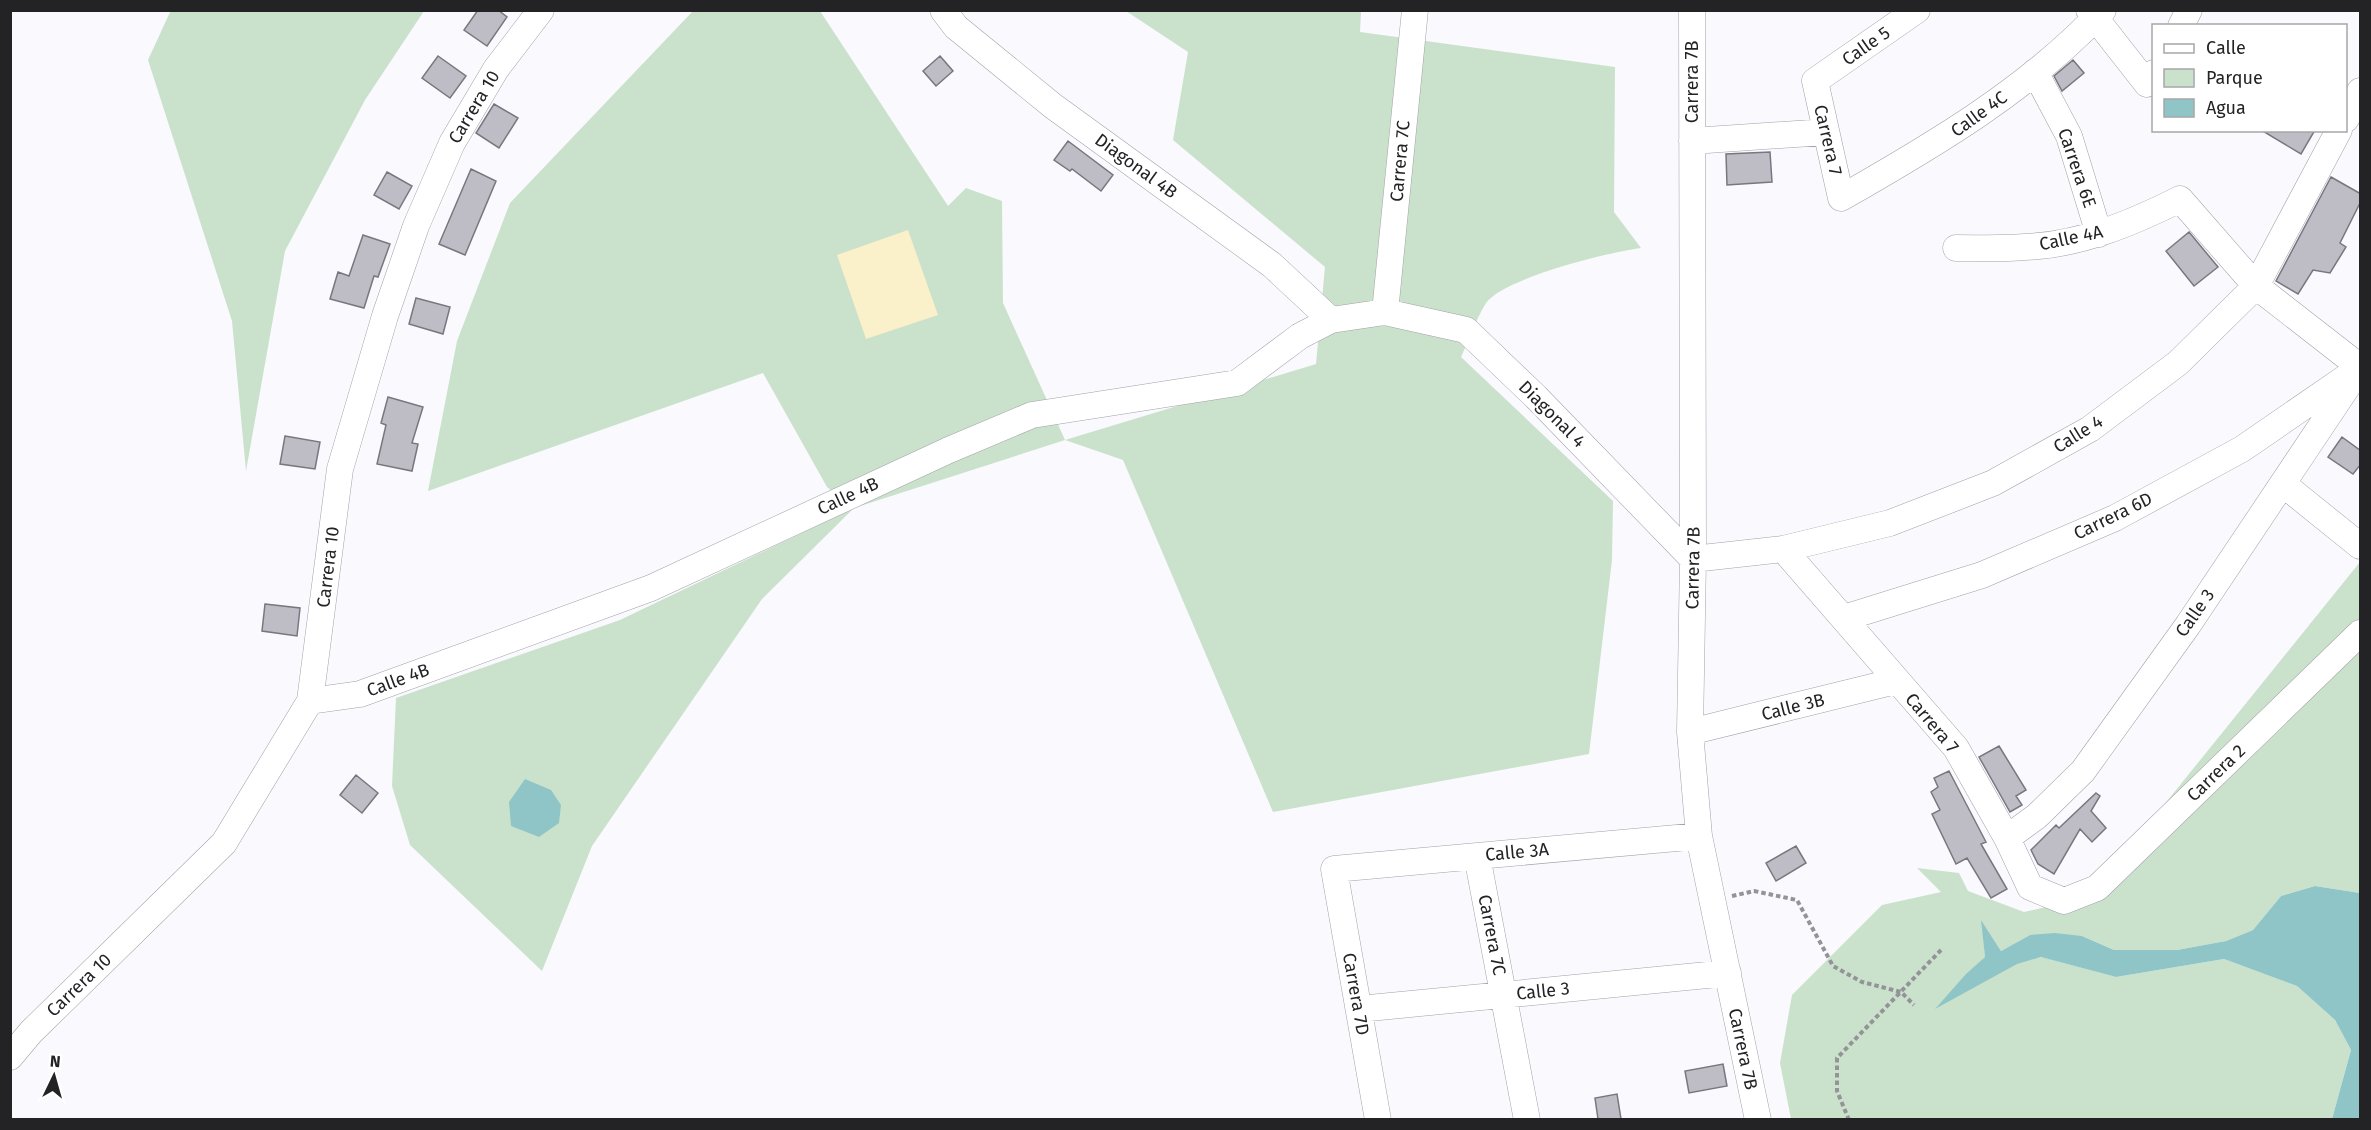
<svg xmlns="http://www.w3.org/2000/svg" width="2371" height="1130" viewBox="0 0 2371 1130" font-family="'Fira Sans',sans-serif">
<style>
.green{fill:#cae2cb}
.sand{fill:#faf0ca}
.water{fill:#90c5c7}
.building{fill:#bebdc6;stroke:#78777f;stroke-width:1.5}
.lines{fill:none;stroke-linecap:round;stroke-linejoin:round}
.minor-casing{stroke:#a2a1a9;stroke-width:27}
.path{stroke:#949498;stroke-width:4;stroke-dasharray:4.5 3;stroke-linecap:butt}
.minor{stroke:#fff;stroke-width:26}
.labels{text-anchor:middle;stroke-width:6;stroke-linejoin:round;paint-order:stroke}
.street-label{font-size:18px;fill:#232326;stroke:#fff}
</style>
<rect width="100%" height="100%" fill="#f9f9fe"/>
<!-- green -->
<path class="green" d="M171,10L424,11L365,100L285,251L246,471L232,321L148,60Z
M693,11H820L948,206L966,188L1002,201L1003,303L1065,440L1316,364L1325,267L1173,140L1188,52L1126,11H1361L1360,32L1615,67L1614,212L1641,248C1609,252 1504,278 1486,303C1476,319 1469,340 1461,357L1613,501L1612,560L1589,754L1273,812L1123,460L1065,440L854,508L762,599L592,846L542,971L410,845L392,786L396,698L620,620L854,508L827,487L763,373L428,491L457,341L510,203Z
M2360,562V893L2315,886L2281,896L2253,930L2226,941L2177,950H2114L2082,936L2030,935L2001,951L1982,922L1985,957L1937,1007L2017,963L2042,957L2116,977L2224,959L2297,986L2335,1020L2351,1050L2332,1119H1791L1780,1063L1792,995L1882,905L1941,892L1917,868L1959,873L1968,891L2024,912L2094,896L2130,847Z"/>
<!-- sand -->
<path class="sand" d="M908,230L938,315L866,339L837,255Z"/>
<!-- water -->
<path class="water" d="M525,779L551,790L561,805L559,823L539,837L511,826L509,802Z
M2315,886L2360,893V1119H2332L2351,1050L2335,1020L2297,986L2224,959L2116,977L2041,957L2017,964L1935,1009L1966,974L1985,957L1981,920L2001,951L2030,935L2055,933L2082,936L2114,950H2177L2226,941L2253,930L2281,896Z"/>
<!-- building -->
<path class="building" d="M478,10H498L507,17L487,46L464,30Z
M438,56L466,76L450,98L422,78Z
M940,56L953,71L936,86L923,71Z
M2073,60L2084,73L2062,91L2054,76Z
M494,104L518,118L499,148L476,133Z
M2261,130H2315L2301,154Z
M1068,141L1113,175L1101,191L1072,169L1070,171L1054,160Z
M1770,152L1772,182L1727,185L1726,154Z
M471,169L496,181L465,255L439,244Z
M387,172L412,186L399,209L374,195Z
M2331,177L2361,194V201L2340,243L2346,247L2330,273L2313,270L2298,294L2276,281Z
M2189,232L2218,267L2194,286L2166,251Z
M363,235L390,244L378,277L374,276L364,308L330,299L338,272L349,276Z
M416,298L450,307L443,334L409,324Z
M388,397L423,407L412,443L418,444L412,471L377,464L386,425L381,423Z
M285,436L320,442L315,469L280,464Z
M2342,437L2361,451V464L2353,474L2328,457Z
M265,604L300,608L297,636L262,631Z
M1999,746L2026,790L2016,796L2022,805L2010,812L1979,757Z
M1949,771L1986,842L1981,844L2007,889L1991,898L1967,858L1956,864L1932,814L1940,810L1931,792L1938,787L1934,778Z
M356,775L378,793L362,813L340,795Z
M2096,793L2100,796L2091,811L2106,828L2092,842L2080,829L2054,874L2038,864L2031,850L2056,825L2059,828Z
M1796,846L1806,863L1776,881L1766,863Z
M1723,1064L1727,1086L1689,1093L1685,1071Z
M1617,1094L1621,1119H1598L1595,1098Z"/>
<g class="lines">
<!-- minor casing -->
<g class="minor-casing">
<path id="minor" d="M943,10L956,27L1053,106L1272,265L1331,320
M1692,10L1693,559L1690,732L1699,836L1758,1120
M1917,10L1815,81L1841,198C1934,145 2029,89 2103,10
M2089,10L2147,84L2154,73
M2181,26L2189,10
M2035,72L2069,136L2099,234
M2346,119L2360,91
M1692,141L1826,132
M1956,248C1979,248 2002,249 2025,247C2080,245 2132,223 2180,199L2256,286L2360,367
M1385,312L1415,10
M2283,484L2360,546
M1783,549L1956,748L2007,838L2030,887L2064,901L2097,888L2360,633
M1693,559L1783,549L1890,523L1993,483L2090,429L2178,363L2256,286L2339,130
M1844,618L1982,575L2115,518L2242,449L2351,374
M310,701L360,694L651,588L949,450L1032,415L1237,383L1300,336L1331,320L1385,312L1466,330L1536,397L1693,559
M1690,732L1896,681
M2007,838L2037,816L2083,771L2188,625L2360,368
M1477,856L1527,1120
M1359,1009L1728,973
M10,1057L31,1032L224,843L310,701L340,469L385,316L416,226L452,143L496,69L541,10
M1378,1120L1334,869L1699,836"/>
</g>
<!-- path -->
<path class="path" d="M1732,896L1754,891L1797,900L1833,966L1862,982L1901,992L1914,1005
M1849,1120L1837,1091V1058L1941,950"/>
<!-- minor -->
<use href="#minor" class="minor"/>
</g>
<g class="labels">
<!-- street labels -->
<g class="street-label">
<text transform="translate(1866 46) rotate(-35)" y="6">Calle 5</text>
<text transform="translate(1692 82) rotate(-90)" y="6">Carrera 7B</text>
<text transform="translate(474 107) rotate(-59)" y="6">Carrera 10</text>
<text transform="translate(1979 114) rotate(-36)" y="6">Calle 4C</text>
<text transform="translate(1828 140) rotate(77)" y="6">Carrera 7</text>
<text transform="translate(1400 161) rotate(-85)" y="6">Carrera 7C</text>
<text transform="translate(1136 166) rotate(36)" y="6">Diagonal 4B</text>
<text transform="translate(2077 168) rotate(71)" y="6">Carrera 6E</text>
<text transform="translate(2071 238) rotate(-12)" y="6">Calle 4A</text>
<text transform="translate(1552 414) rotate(45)" y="6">Diagonal 4</text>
<text transform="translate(2078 434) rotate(-32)" y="6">Calle 4</text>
<text transform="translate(848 496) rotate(-25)" y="6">Calle 4B</text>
<text transform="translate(2113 516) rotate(-26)" y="6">Carrera 6D</text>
<text transform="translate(328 567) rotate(-83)" y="6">Carrera 10</text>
<text transform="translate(1693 568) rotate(-89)" y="6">Carrera 7B</text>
<text transform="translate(2195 613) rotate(-55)" y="6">Calle 3</text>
<text transform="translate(398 680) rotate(-20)" y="6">Calle 4B</text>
<text transform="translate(1793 707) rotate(-14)" y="6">Calle 3B</text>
<text transform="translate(1932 723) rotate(50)" y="6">Carrera 7</text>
<text transform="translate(2216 773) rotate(-44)" y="6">Carrera 2</text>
<text transform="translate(1517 852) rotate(-5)" y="6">Calle 3A</text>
<text transform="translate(1492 935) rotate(79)" y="6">Carrera 7C</text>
<text transform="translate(79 985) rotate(-44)" y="6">Carrera 10</text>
<text transform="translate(1543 991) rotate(-6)" y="6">Calle 3</text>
<text transform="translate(1356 994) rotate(80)" y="6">Carrera 7D</text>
<text transform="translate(1743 1049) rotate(78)" y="6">Carrera 7B</text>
</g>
</g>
<!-- border -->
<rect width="2371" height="1130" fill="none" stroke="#232326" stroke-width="24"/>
<!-- legend -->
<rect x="2152" y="24" width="195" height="108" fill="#ffffff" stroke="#a7a7a8" stroke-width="1.5"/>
<rect x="2164" y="44" width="30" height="9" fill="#ffffff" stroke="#a7a7a8" stroke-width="1.5"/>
<text x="2206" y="54" font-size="18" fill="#232326">Calle</text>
<rect x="2164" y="69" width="30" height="18" fill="#cae2cb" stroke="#a7a7a8" stroke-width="1.5"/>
<text x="2206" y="84" font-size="18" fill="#232326">Parque</text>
<rect x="2164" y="99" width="30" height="18" fill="#90c5c7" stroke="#a7a7a8" stroke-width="1.5"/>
<text x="2206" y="114" font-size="18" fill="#232326">Agua</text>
<!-- north arrow -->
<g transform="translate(54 1076) rotate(5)" stroke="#ffffff" stroke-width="4.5" paint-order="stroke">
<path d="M0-4.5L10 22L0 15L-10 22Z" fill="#232326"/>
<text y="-9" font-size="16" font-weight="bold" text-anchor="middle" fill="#232326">N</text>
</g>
</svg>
